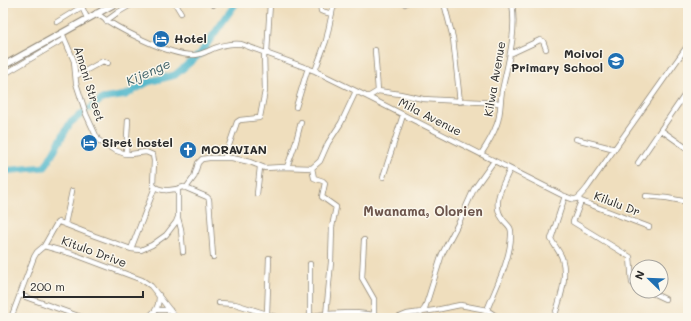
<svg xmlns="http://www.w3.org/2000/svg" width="691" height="321" viewBox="0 0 691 321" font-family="Mali,sans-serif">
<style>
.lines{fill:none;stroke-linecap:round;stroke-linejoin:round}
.river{stroke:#4db6ca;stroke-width:7}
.minor-casing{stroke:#8d8474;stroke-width:6}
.secondary-casing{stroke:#8d8474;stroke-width:8}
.minor{stroke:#fff;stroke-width:4.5}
.secondary{stroke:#fff;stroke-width:6}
.labels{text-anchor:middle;stroke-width:3;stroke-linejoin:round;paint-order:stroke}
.poi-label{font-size:12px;font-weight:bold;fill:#2b2b2b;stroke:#fbf7ec;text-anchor:start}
.street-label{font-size:12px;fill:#2b2b2b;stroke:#fbf7ec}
.water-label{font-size:13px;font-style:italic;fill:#375c63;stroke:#fbf7ec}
.neighbourhood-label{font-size:13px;font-weight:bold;fill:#6c554c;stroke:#fbf7ec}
</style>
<rect width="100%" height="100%" fill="#fbf7ec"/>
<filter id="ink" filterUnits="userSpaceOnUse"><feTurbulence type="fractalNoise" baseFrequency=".025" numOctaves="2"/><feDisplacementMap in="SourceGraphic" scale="8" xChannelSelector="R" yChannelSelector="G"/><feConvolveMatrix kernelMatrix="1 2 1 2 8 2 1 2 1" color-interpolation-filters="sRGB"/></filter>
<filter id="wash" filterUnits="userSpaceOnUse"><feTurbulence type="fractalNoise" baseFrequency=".012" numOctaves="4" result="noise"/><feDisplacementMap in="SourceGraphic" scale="16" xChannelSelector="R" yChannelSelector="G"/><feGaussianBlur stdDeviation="0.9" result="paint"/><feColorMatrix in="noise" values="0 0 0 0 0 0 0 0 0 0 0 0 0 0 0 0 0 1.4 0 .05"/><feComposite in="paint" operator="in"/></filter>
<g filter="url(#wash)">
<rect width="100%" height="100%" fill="#efdebd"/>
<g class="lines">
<!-- river -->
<path class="river" d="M90,108L102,99L126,95L148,82L175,75L200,54L236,3
M3,171L45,167L70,123L84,112"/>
</g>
</g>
<g filter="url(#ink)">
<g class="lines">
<!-- minor casing -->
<g class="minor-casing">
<path id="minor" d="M80,3L87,18
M175,3L181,13
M213,3V5
M320,3L321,11L332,14
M404,3L405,4
M444,3L453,38L460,102
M96,13C116,28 169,56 194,55C199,55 203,53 208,51C218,46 230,43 241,44L315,71L368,97L560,194C576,201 575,203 587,188L688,45
M106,21L117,13L134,3
M57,22L88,3
M62,33L74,61L76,83L86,114L98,140L114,150L126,154H131L146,152L153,155L154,161L153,185C160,193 175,190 183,187L186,188L194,177L198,163L202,159L209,158H232L250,162L265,168L283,167L312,168L320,161L328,143L341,123L356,91
M375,50L378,91
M267,53L270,3
M510,54L540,40L543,41L546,49
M315,71L326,41L333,8L339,3
M3,75L64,39
M76,76L103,61L108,63
M368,97L378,91L400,94L423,99L500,103
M296,107L308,68
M661,130L688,149
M576,139L615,149
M126,154L128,120
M481,154C487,145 493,135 497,124C501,114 500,102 502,91C508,62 517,33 512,3
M225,157L237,122L240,120L259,118L260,117L265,91L264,53
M638,163L688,90
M287,167L295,145L301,122
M312,168L314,178L323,181L325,183L322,197L336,207L332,227L331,262L326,315
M383,177L403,115
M186,188L207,197L209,199L213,257
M257,194L260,167
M646,196L667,198L688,202
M580,200L581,201L649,227
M581,201L573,222L630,257L632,283L637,286
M178,218L181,229L183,252
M65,224L72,191
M364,240L362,278L374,299V314
M44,246L57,223L59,222L95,236L131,249L141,250L152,245L166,235L176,222L178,217V189
M131,249L155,187
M269,258L267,314L279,318
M648,291L665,299
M20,295L84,318
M219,303L235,304L267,314
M157,310H170
M487,310C496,287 510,261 511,236C512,225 507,226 502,218C491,203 504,183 510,169
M421,313L425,308L442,254L460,220L474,189L494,161
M310,316V264
M11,318L34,257L37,252L44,246L73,254L142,280L151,286L176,318
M147,318C156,311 159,307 159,295
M305,318C322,312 366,311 384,318
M397,318L407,314L436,310L460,305L487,310L499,318
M554,318C560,299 568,278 562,258C560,252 554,245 551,239L565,196"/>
</g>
<!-- secondary casing -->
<g class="secondary-casing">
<path id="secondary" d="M3,66L116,3"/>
</g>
<!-- minor -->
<use href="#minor" class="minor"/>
<!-- secondary -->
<use href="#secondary" class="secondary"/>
</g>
</g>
<!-- icons -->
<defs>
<g id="hotel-disc" transform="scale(0.9)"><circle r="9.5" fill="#1f6fb2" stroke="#fbf7ec"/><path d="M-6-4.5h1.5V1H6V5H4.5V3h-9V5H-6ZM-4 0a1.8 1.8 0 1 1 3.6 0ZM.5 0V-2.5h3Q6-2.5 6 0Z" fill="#fff"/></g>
<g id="school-disc" transform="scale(0.9)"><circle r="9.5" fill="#1f6fb2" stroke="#fbf7ec"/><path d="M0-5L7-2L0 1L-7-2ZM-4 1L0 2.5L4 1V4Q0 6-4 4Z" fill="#fff"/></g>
<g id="church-disc" transform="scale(0.9)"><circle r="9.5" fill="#1f6fb2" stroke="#fbf7ec"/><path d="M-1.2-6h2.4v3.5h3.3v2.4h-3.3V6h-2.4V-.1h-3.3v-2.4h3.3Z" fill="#fff"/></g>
</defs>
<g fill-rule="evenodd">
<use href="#hotel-disc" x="161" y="39"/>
<use href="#school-disc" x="616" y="61"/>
<use href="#hotel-disc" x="89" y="143"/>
<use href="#church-disc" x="188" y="150"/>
</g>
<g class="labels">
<!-- poi labels -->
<g class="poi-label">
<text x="174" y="43">Hotel</text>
<text x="603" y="58" text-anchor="end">Moivoi<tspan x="603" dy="14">Primary School</tspan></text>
<text x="102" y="147">Siret hostel</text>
<text x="201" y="154">MORAVIAN</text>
</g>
<!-- street labels -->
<g class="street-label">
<text transform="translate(495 79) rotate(-80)" y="4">Kilwa Avenue</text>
<text transform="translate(89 84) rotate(73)" y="4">Amani Street</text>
<text transform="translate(430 117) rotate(27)" y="4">Mila Avenue</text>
<text transform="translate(617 204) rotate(21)" y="4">Kilulu Dr</text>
<text transform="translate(94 252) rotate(20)" y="4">Kitulo Drive</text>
</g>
<!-- water labels -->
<g class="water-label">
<text transform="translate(148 72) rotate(-24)" y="5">Kijenge</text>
</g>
<!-- neighbourhood labels -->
<g class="neighbourhood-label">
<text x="423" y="216">Mwanama, Olorien</text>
</g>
</g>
<!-- margin -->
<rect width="691" height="321" fill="none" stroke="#fbf7ec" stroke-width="16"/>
<!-- north arrow -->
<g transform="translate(649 279) rotate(293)"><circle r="19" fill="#fbf7ec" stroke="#a8a59f"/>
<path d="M0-3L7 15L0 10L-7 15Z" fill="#1f6fb2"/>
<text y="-6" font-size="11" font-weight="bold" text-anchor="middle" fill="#2b2b2b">N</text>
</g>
<!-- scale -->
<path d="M24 291v6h119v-6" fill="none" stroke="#2b2b2b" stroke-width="2"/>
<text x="30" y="291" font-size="12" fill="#2b2b2b" stroke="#fbf7ec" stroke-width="3" paint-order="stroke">200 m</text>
</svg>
